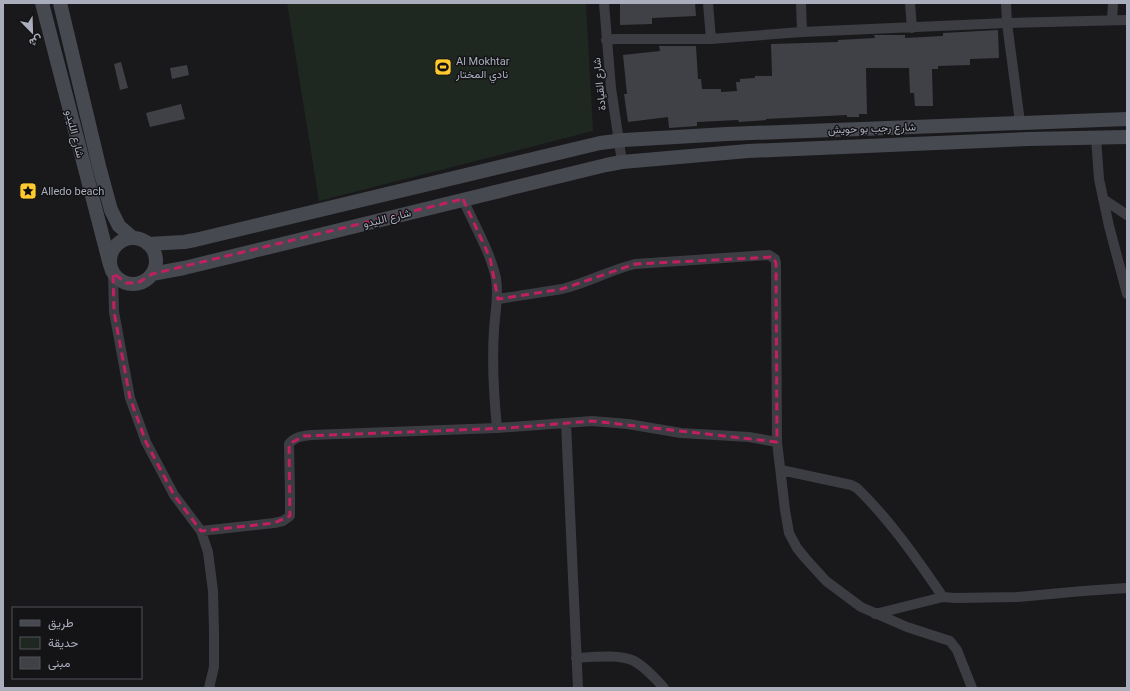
<svg xmlns="http://www.w3.org/2000/svg" width="1130" height="691" viewBox="0 0 1130 691" font-family="Roboto,Vazirmatn,sans-serif">
<style>
.green{fill:#1e2720}
.building{fill:#404146}
.lines{fill:none;stroke-linecap:round;stroke-linejoin:round}
.minor{stroke:#3c3c43;stroke-width:10}
.secondary{stroke:#474951;stroke-width:14}
.marked{fill:none;stroke:#c12060;stroke-width:3;stroke-dasharray:8 5;stroke-linejoin:round}
.labels{text-anchor:middle;stroke-width:3;stroke-linejoin:round;paint-order:stroke}
.poi-label{font-size:11px;fill:#aaaebc;stroke:#141417;text-anchor:start}
.street-label{font-size:11px;fill:#aaaebc;stroke:#141417}
</style>
<rect width="100%" height="100%" fill="#19191c"/>
<!-- green -->
<path class="green" d="M287,3H586L593,131L319,201Z"/>
<!-- building -->
<path class="building" d="M620,3H695L696,16L652,18V24L620,25Z
M998,30L999,58L970,59V65L938,66V69H932L933,106H915L914,93H910L909,68H866L867,114H859V117H847V115L766,119V120L739,122L738,120L697,122V126L669,128L668,117L628,122L624,94H627L623,55L660,51L659,46H696L698,79H701L702,89H721V92L737,91L736,82H740V79L755,78V76H772L771,44L838,42V40L875,38L874,35H905V38L943,36V33Z
M121,62L128,88L120,90L114,64Z
M187,65L189,75L172,79L170,68Z
M181,104L185,119L150,127L146,113Z"/>
<g class="lines">
<!-- minor -->
<path class="minor" d="M604,3L611,88L622,162
M708,3L711,39
M801,3L802,32
M910,3L912,28
M1006,3L1007,23L1020,122
M1112,20L1113,3
M606,40L616,39H711L802,32L1007,23L1127,20
M1096,138L1099,179L1109,226L1127,294
M463,199C474,225 490,251 496,278C499,296 495,313 494,330C492,361 494,398 497,428L592,421L628,424L681,433L749,437L777,442L785,510L789,533L797,548L806,559L826,581L861,607L907,627L950,641L957,650L972,688
M1103,199L1127,215
M113,273L114,312L130,398L146,442L174,495L201,531L208,552L213,591L214,631V667L209,688
M498,299L562,289C587,283 610,270 635,264L769,255L775,259L776,263L777,442
M566,423L578,688
M781,470L851,485L857,488C890,520 917,559 943,597
M201,531L274,523L283,521L290,516V495L289,444C294,437 302,436 311,435L497,428
M875,614L943,597L955,598L1018,597L1083,591L1127,588
M576,658C592,657 621,654 634,661C645,667 656,679 664,688"/>
<!-- secondary -->
<path class="secondary" d="M42,3L110,265
M60,3L99,166L111,210L119,226L132,237
M110 261a23 23 0 1 1 46 0a23 23 0 1 1-46 0Z
M148,244L184,242L195,240L600,143L624,140L727,134L1127,119
M152,274L184,268L606,165L622,162L748,151L1029,139L1127,137"/>
</g>
<!-- marked area -->
<path class="marked" d="M463,199L490,258L498,299L562,289L635,264L773,257L776,263L777,442L592,421L508,428L304,436L289,444L290,516L274,523L201,531L174,495L146,442L130,398L114,312L113,273L126,283H138L152,274Z"/>
<!-- icons -->
<defs>
<g id="stadium-square" transform="scale(0.9)"><rect x="-9" y="-9" width="18" height="18" rx="4" fill="#ffca2d" stroke="#141417"/><path d="M0-5a6.5 5 0 1 0 0 10a6.5 5 0 1 0 0-10ZM-3.5-1.8h7v3.6h-7Z" fill="#111"/></g>
<g id="sight-square" transform="scale(0.9)"><rect x="-9" y="-9" width="18" height="18" rx="4" fill="#ffca2d" stroke="#141417"/><path d="M0-6L1.8-2.2L6-1.7L2.9 1.2L3.7 5.4L0 3.3L-3.7 5.4L-2.9 1.2L-6-1.7L-1.8-2.2Z" fill="#111"/></g>
</defs>
<g fill-rule="evenodd">
<use href="#stadium-square" x="443" y="67"/>
<use href="#sight-square" x="28" y="191"/>
</g>
<g class="labels">
<!-- poi labels -->
<g class="poi-label">
<text x="456" y="65">Al Mokhtar<tspan x="456" dy="13">نادي المختار</tspan></text>
<text x="41" y="195">Alledo beach</text>
</g>
<!-- street labels -->
<g class="street-label">
<text transform="translate(599 84) rotate(-96)" y="4">شارع القيادة</text>
<text transform="translate(872 128) rotate(-2)" y="4">شارع رجب بو حويش</text>
<text transform="translate(75 134) rotate(76)" y="4">شارع الليدو</text>
<text transform="translate(387 218) rotate(-14)" y="4">شارع الليدو</text>
</g>
</g>
<!-- border -->
<rect width="1130" height="691" fill="none" stroke="#aaaebc" stroke-width="8"/>
<!-- legend -->
<rect x="12" y="607" width="130" height="72" fill="#141417" stroke="#505259"/>
<rect x="20" y="620" width="20" height="6" fill="#474951" stroke="#505259"/>
<text x="48" y="627" font-size="12" fill="#aaaebc">طريق</text>
<rect x="20" y="637" width="20" height="12" fill="#1e2720" stroke="#505259"/>
<text x="48" y="647" font-size="12" fill="#aaaebc">حديقة</text>
<rect x="20" y="657" width="20" height="12" fill="#404146" stroke="#505259"/>
<text x="48" y="667" font-size="12" fill="#aaaebc">مبنى</text>
<!-- north arrow -->
<g transform="translate(32 32) rotate(157)" stroke="#141417" stroke-width="3" paint-order="stroke">
<path d="M0-3L7 15L0 10L-7 15Z" fill="#aaaebc"/>
<text y="-6" font-size="11" font-weight="bold" text-anchor="middle" fill="#aaaebc">ش</text>
</g>
</svg>
